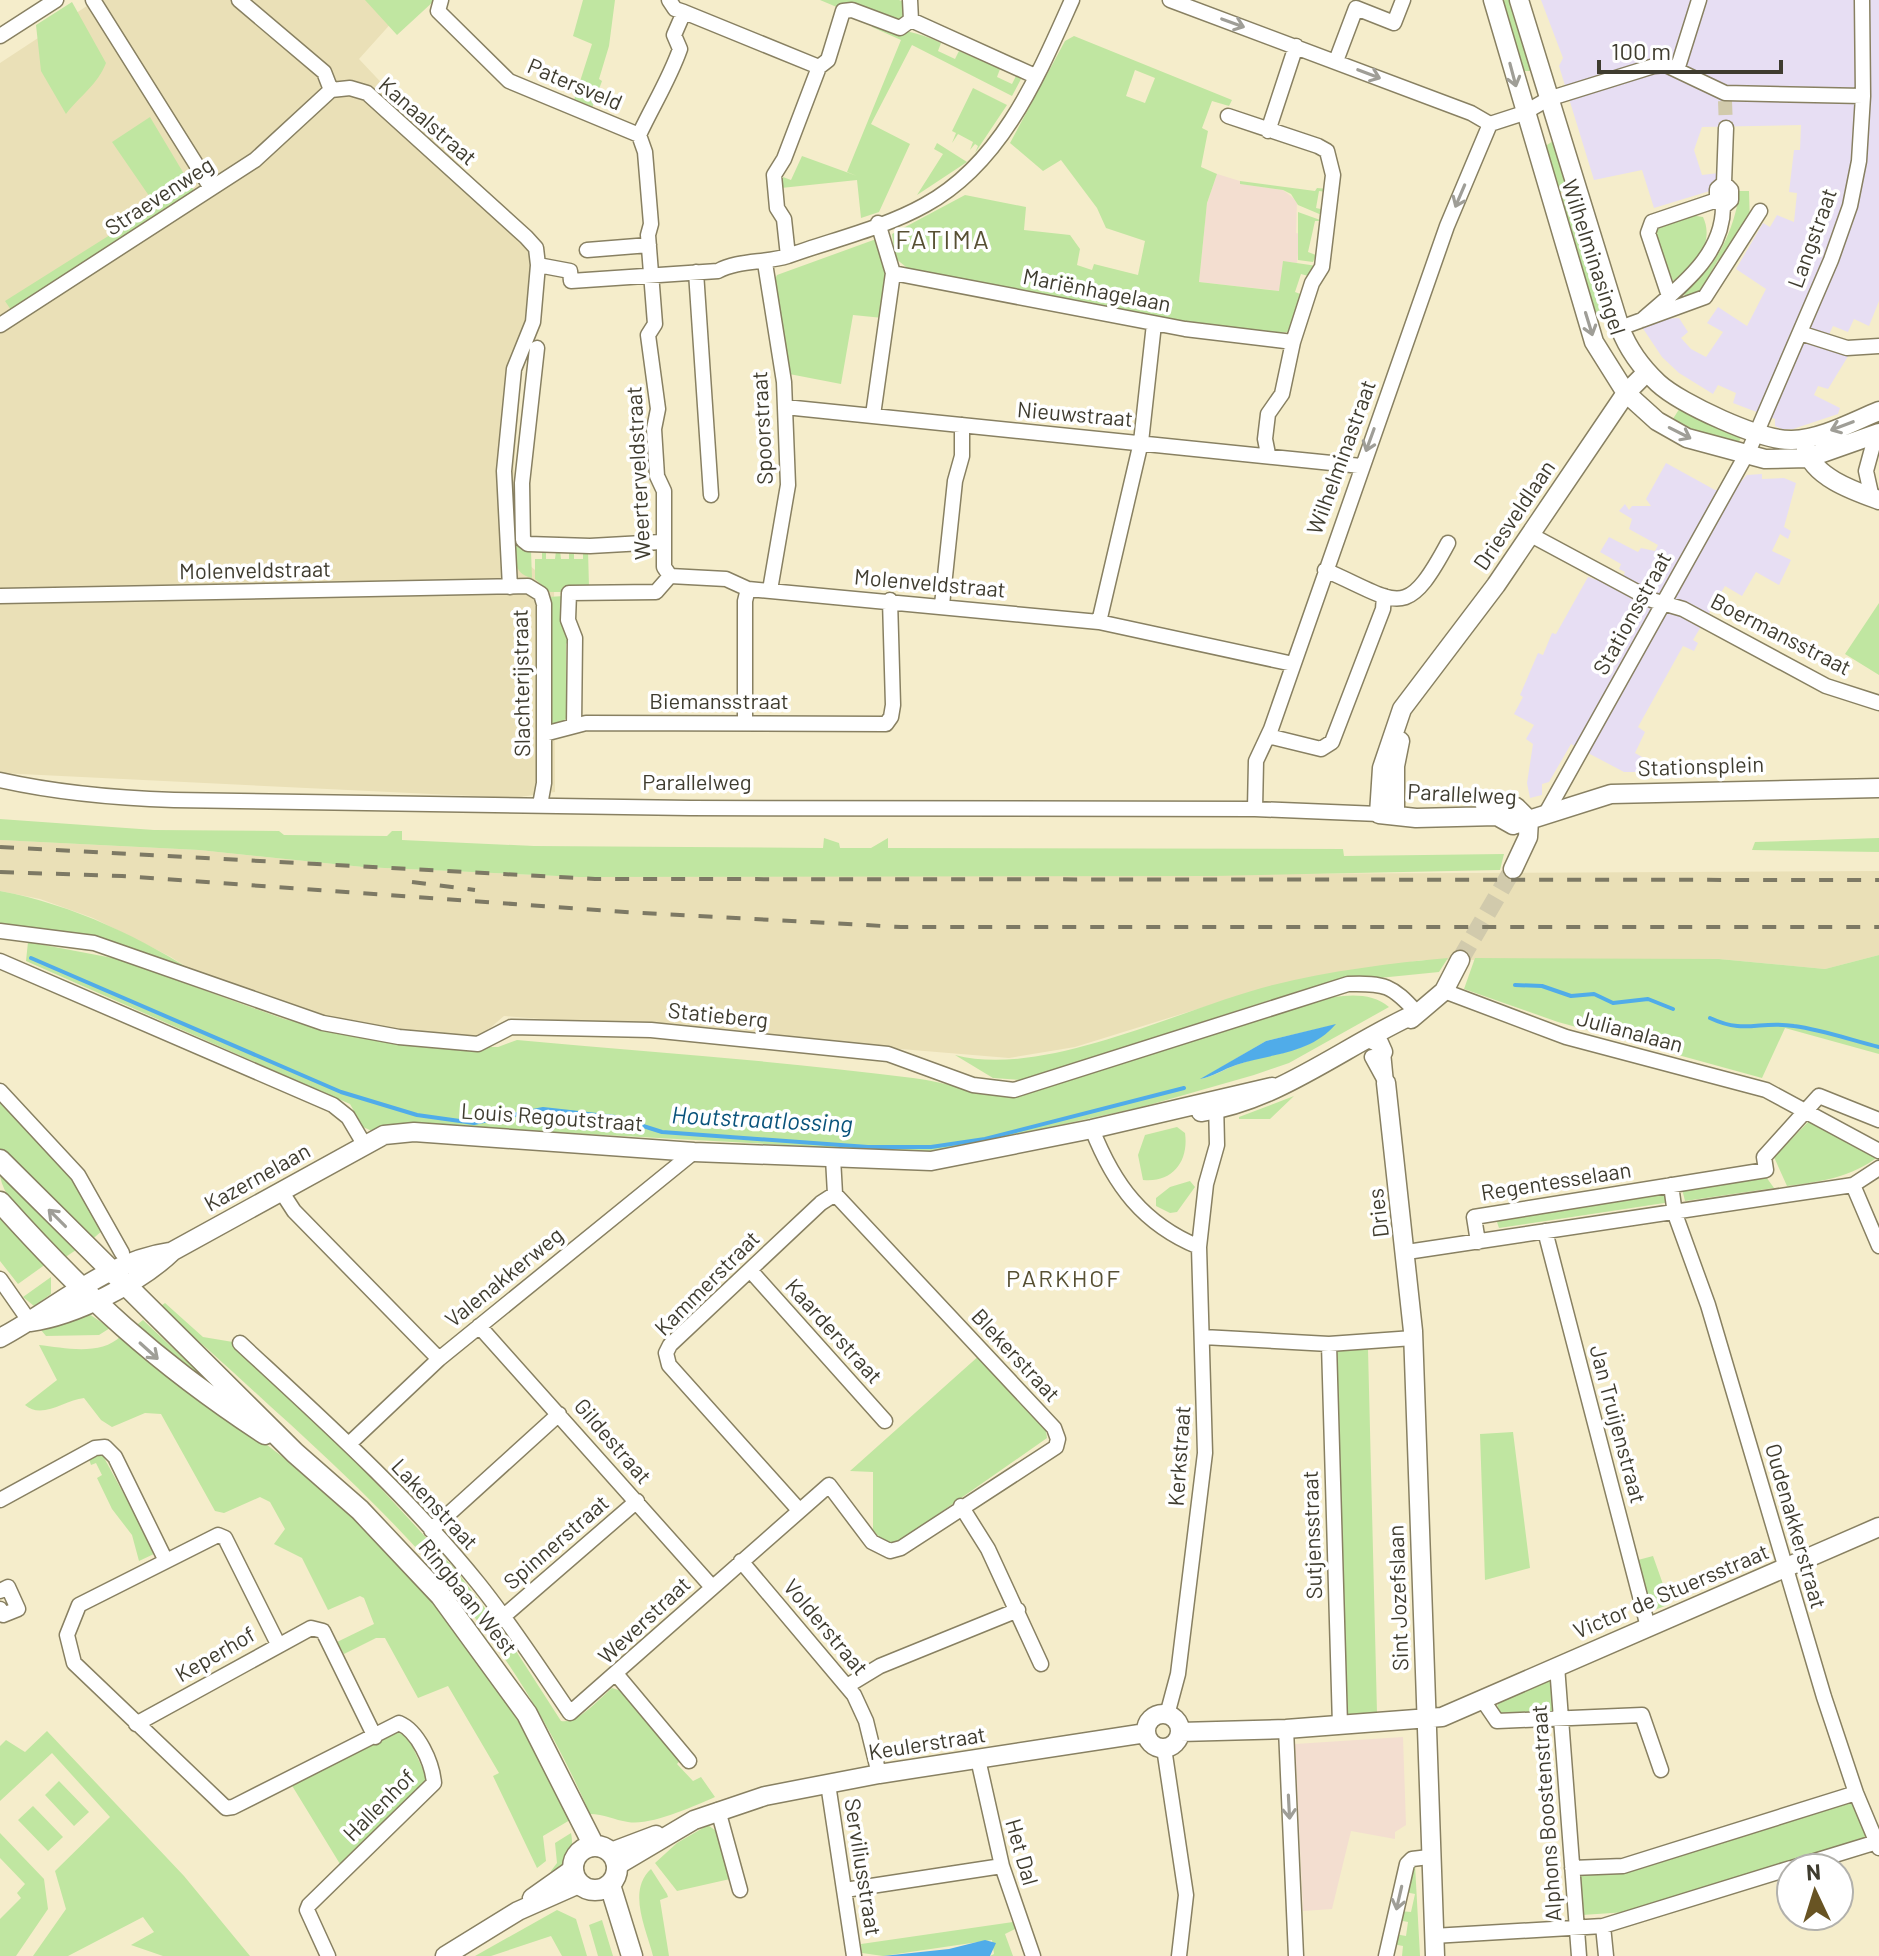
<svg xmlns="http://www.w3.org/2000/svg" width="1879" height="1956" viewBox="0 0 1879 1956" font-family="Barlow,sans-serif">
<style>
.commercial{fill:#e7def3}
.built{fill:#eae0b7}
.education{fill:#f3ded0}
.green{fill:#c0e6a1;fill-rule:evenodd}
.water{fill:#50ace9}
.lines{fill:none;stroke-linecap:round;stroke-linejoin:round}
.stream{stroke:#50ace9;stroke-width:4}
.street-tunnel{stroke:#d1caac;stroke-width:14;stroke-dasharray:14 7;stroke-linecap:butt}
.secondary-tunnel{stroke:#d1caac;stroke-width:18;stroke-dasharray:18 9;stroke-linecap:butt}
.street-casing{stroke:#888062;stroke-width:17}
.secondary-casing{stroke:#888062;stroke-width:21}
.primary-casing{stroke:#888062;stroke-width:23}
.street{stroke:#fff;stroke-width:14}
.secondary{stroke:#fff;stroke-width:18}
.primary{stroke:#fff;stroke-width:20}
.rail{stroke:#7d7964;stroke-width:4;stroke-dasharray:14 14;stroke-linecap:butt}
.oneway{stroke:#9f9e97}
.labels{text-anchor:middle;stroke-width:7;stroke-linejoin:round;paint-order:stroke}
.street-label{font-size:22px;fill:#3f3c2f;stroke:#fff}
.water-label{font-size:24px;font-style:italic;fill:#0a537b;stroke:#fff}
.neighbourhood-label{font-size:24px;letter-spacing:2px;fill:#575033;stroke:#fff}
.quarter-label{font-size:26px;letter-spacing:2px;fill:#575033;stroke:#fff}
</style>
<rect width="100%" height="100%" fill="#f5edcb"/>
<!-- commercial -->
<path class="commercial" d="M1541,0H1879V301L1869,326L1854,319L1848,332L1833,326L1824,345L1850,353L1828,389L1818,386L1814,395L1840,408L1838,414L1793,429H1782L1775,426V419L1733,403L1736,393L1718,385L1713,394L1679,373L1662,357L1642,327L1659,319L1679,318L1688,332L1681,338L1691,349L1706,357L1723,332L1707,323L1718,307L1747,326L1766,289L1736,269L1763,223L1770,227L1777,215L1794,222L1797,193L1789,192L1794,150H1800L1801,125L1702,127L1694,150L1702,175L1719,173V184L1713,190L1654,208L1642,170L1594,180L1559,66L1563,58Z
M1666,463L1715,490L1736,487L1747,475L1762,474V479L1784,478L1796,483L1784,527L1791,531L1788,539L1780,534L1772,551L1791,560L1779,585L1756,572L1742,596L1725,586L1693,640L1698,643L1694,651L1683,646L1638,727L1645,732L1635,753L1668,772H1624L1571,744L1549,782L1542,784V795L1530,798L1527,783L1533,744L1526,739L1534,725L1514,714L1523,697L1520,695L1538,653L1543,655L1552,633L1556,634L1588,577L1619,587L1625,572L1619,569L1621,564L1600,552L1609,537L1638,552L1641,548L1655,551L1658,545L1629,529L1632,519L1619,511L1625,504L1629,510L1632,506H1651L1646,499Z"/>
<!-- built -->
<path class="built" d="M96,0H412L359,59L538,249L522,367L514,466L516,554L554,586L555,792L513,798L0,773V63Z
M0,840L199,850L363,867L579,877L1879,871V955L1825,969L1719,959L1422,960L1272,986L1075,1047L1009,1058L504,1016L475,1041L410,1043L360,1037L284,1019L235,998L171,957L93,918L40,899L0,891Z"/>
<!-- education -->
<path class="education" d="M1217,174L1240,181V184L1283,190L1297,201L1296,233L1300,234L1297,263L1283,262L1280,291L1199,282L1207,203Z
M1403,1737L1406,1825L1395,1832V1839L1351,1831L1332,1909L1303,1911L1295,1744Z"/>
<!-- green -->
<path class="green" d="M365,0H435L397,35Z
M583,0H615L609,46L599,79L602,81L592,108L574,100L592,44L573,36Z
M820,0H899L913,6L906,23L851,13Z
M1496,0H1514L1535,71H1522Z
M72,2L106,63C98,84 79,97 66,114L41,71L36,25Z
M874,23C898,31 918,31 941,43L938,51L955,59L959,51L1000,69L997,77L1012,84L1016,76L1021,79L1012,96L912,45L871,124L910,144L879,212L861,218L857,180L781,188L783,177L791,180L802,156L857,176L847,172L901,40L872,27Z
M1074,36L1232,100L1229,106L1212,101L1202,128L1208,131L1201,167L1217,174L1207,203L1199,282L1279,291L1283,261L1317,266L1312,277L1301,274L1295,292L1303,295L1292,331L1281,333L1172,320L911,271L895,258L892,234L965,195L1026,207L1024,230L1070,235L1080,249L1077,265L1092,270L1094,264L1138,275L1145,241L1106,228L1097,208L1061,160L1043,171L1010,143L1065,41ZM1135,70L1155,78L1145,103L1126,96Z
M973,88L1007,105L975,153L978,146L975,144L970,150L973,142L958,134L952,143L956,133L952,131Z
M150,117L196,194L11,310L5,301L156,206L112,142Z
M1556,139L1571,189L1551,195L1544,147Z
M937,143L967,162L917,195L943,154L934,149Z
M1240,181L1315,191L1317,188L1328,189L1327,192L1319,191L1316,208L1325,210L1324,216L1298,205L1291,194L1283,190L1240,184Z
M1735,191H1749L1750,224L1725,263L1718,260L1700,291L1685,296L1683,291C1716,269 1732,234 1739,197Z
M1572,194L1611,315L1592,322L1553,200Z
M1298,212L1323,221H1315L1308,252L1316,255L1313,262L1298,260Z
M1690,215L1703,217C1715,242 1695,269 1673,281L1653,234L1655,229Z
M879,238L887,258L883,318L853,315L841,384L784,373L774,281L777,275Z
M1683,403L1743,433L1736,448L1671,422Z
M513,537H518L521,549L531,551L532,578C512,574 514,555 513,537Z
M560,550L561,559H569V550H574V559H583V550H588L589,587H565L564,592H550L535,579V559H542V551H546V559H555L556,551Z
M564,596L570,640L566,644V704L569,715L561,724L551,726L548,597Z
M1879,603V675L1845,654Z
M0,819L154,830L279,831L284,835L387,836L392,831H402V840L534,846L823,848L824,838L839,843L840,848H871L888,838V848L1343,849L1344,856L1504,854L1500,870L1215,876L579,877L363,867L199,850L0,840Z
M1879,838V852L1752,850L1755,842Z
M0,891C74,905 143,938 205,979L124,945L0,924Z
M28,942L118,959L284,1019L360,1037L466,1047H498L517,1040C649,1052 782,1061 913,1078C962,1084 986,1102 1039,1090L1315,1000C1340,996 1369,990 1389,1007L1289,1063L1254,1075L1142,1107L931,1153L401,1124L372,1131L363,1127L350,1104L26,961ZM1334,1025C1303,1055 1280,1051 1242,1063C1228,1067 1215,1076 1201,1079L1266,1041Z
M1879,955V1054L1785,1028L1762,1078L1558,1022L1464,989L1475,958L1719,959L1825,969Z
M1448,958L1439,972L1369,979L1302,990L1020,1080L993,1078L955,1055C1045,1079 1184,1007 1273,985C1329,971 1391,963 1448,958Z
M1294,1096L1270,1119H1239V1117Z
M0,1098L76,1179L103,1230L88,1243L0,1154Z
M1813,1117L1879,1156C1852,1177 1820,1182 1787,1186L1774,1157Z
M1177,1127L1185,1133C1189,1161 1173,1183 1143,1180L1138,1155L1145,1135Z
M0,1173L76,1250L64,1258C46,1238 0,1200 0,1173Z
M1764,1174L1774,1188L1685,1201L1681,1185Z
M1190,1181L1195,1187L1177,1212L1170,1213L1156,1206V1198L1170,1187Z
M1667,1188L1671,1202L1499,1228L1495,1216Z
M0,1212L46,1264L18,1284L0,1261Z
M51,1277V1294L34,1306L23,1297Z
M165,1303L203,1337L233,1342L363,1469L455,1569L507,1637L561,1721C578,1724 599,1699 612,1688L622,1691L682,1758L677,1764L693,1781L701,1777L715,1797C694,1806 651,1826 628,1822C614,1820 604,1814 590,1814C516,1645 424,1547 290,1424C246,1385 205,1344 158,1308Z
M89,1314L110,1328L99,1335L46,1336L41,1330Z
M143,1320L212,1385L211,1387L133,1328Z
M121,1336C224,1415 351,1497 434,1597C490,1666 531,1741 570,1820L543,1836L546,1861L537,1868L493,1776L499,1773L448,1686L418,1698L385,1638H376L344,1654L337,1642L374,1624L364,1598L360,1596L328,1610L302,1558L274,1544L285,1529L270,1502L260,1497L224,1513L215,1511L161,1414L145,1413L112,1427L101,1420L84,1398C65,1400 42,1420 25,1405L57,1380L39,1345C65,1348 101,1356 121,1336Z
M1368,1349L1377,1713L1345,1717L1335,1350Z
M981,1354L1045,1425L1047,1438L898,1542L884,1543L873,1530V1472L850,1471Z
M1513,1432L1530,1568L1485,1580L1480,1434Z
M102,1454L156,1553L139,1561L132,1535L112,1509L97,1478L102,1475L96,1463L91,1465L89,1459Z
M1653,1556L1670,1604L1652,1611L1638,1560Z
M1551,1679L1554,1712L1500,1714L1497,1710L1498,1702Z
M47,1731L184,1876L250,1956H163L131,1945L154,1932L143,1917L68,1956H33L66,1909L55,1871L110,1817L52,1753L0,1801V1746L6,1740L25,1752Z
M395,1731L408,1737L426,1776L425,1783L340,1864L291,1784Z
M59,1781L89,1812L74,1826L45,1795Z
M1857,1799L1870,1836L1627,1912L1582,1915L1580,1876L1630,1867Z
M33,1806L63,1837L48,1851L18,1820Z
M708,1825L716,1831L730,1879L677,1891L655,1863L677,1843Z
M0,1833L44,1879L48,1909L16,1956H0V1919L21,1898L17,1893L25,1884L0,1858Z
M571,1833C575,1854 568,1862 553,1876L551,1871L557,1863L555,1843Z
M1415,1865L1420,1956H1402L1403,1946L1393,1944L1395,1934L1406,1936L1408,1922L1398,1920L1400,1911L1411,1912L1415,1894L1405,1892Z
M651,1869L667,1894L668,1897L660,1900L669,1956H653C646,1928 627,1891 651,1869Z
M557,1910L576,1919L587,1956H562L551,1936L491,1956H475Z
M602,1920L613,1956H598L589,1925Z
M1013,1922L1015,1929L1005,1934L1013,1956H990L994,1954L992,1940L883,1956L862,1953L861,1944Z"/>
<!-- water -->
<path class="water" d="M1336,1024C1309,1055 1272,1053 1236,1065C1224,1069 1212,1077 1200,1079L1266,1041Z
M985,1940L996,1943L990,1956H883L949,1949Z"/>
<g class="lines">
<!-- stream -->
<path class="stream" d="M31,958L341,1092L417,1115L474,1123L543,1109L615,1117L662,1132L868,1147H931L985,1139L1184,1088
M1515,985L1542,986L1571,996L1594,994L1613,1003L1648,999L1673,1009
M1710,1018C1746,1035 1759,1020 1794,1026C1823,1030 1851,1040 1879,1047"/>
<!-- street-tunnel -->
<path class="street-tunnel" d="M1725,101L1726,128"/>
<!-- secondary-tunnel -->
<path class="secondary-tunnel" d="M1460,960L1513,869"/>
<!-- street casing -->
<g class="street-casing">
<path id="street" d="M93,0L211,188
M239,0L324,72L331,90
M441,0L438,11L509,81L639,135
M669,0L675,9L684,12
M910,0L911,20L1035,76
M1170,0L1471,113L1490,124L1524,113L1548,99L1654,66L1666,65L1725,93L1863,96
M0,36L56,0
M1336,61L1356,8L1394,23L1403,0
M1677,70L1699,0
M331,90L350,88L367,93L526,237L536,248L538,265L533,322L514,369L504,471L510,587
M1228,116L1318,146L1327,151L1333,175L1322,267L1312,283L1293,342L1282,394L1268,414L1265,439L1268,454
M1268,131L1296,46
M1723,207L1731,200V190L1724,183
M587,250L649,245
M788,256L784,219L777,208L774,175L784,159L819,67L828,60L843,11L852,10L900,28L911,20
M765,263L784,382L788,485L770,590
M538,265L570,271L571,281L718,271C737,260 766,263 788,256C832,240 884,228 925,205C1002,163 1038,76 1072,0
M696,272L711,495
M893,273L1185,329L1293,342
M1669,296L1648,233L1652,222L1717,200
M1642,320C1677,289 1723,257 1723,207L1717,200V189L1724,183L1726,128
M0,325L255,160L331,90
M1620,328L1705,297L1760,211
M1800,333L1847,348L1879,346
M537,348L522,483L523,540L528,544L590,546L661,542
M785,407L1361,466
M873,415L893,273L878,223
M1872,498L1866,471L1876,434
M1531,535L1652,600L1683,609L1826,686L1879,703
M1325,570C1399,602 1405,623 1448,543
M670,576L664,567V491L657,476L654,429L658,409L648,335L655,324L648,235L651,224L645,152L639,135C653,105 669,80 680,49L674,35L684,12L819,67
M0,596L528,586L541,594L544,604V783L540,805
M942,605L955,481L962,456V425
M1099,622L1141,442L1154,324
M745,723V601L748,589
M574,726L575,638L568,620L569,593L656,592L670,576L726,579L748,589L1099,622L1293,664
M544,734L586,723L886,724L891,717L893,705L890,600
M1268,736L1321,749L1332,742L1383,609L1384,596
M0,780C58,793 115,798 174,800L690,808L1255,809L1379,814
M1255,809L1256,761L1271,729L1447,226L1490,124
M1545,815L1750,448L1831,260L1850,206L1859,161L1863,96L1862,0
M0,931L94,943L323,1023L399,1037L478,1044L511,1027L651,1030L888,1054L973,1085L1014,1090L1348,984C1385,983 1392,985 1417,1013
M0,961L333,1105L348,1117L364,1144
M1444,991L1566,1037L1766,1090L1879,1151
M1383,1052L1386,1083
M1372,1057L1384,1079
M0,1091L78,1175L122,1253
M1092,1129C1114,1185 1143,1224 1199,1247
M1671,1185L1675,1214L1708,1305L1824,1697L1856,1793L1879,1848
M1853,1185L1879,1246
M281,1191L294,1211L439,1359
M1545,1231L1648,1627
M1478,1242L1474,1217L1766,1170L1764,1157L1819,1096L1879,1120
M1407,1252L1853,1185L1879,1168
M750,1270L885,1421
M0,1279L30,1322
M479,1326L712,1587
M1203,1337L1329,1344L1413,1338
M240,1343C322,1419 407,1495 478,1583C511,1624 540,1669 570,1713L829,1485L872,1542L890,1551L901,1548L1056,1447L1058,1439L1054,1428L835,1194
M1329,1344L1340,1725
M349,1444L439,1359L694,1152
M0,1500L95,1448L105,1447L115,1457L166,1561
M961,1506L988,1549L1041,1664
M799,1510L669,1365L666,1353L670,1345L821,1203L835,1194L833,1158
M431,1530L559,1414
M741,1561L854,1695L866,1721L879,1774
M0,1591L8,1587L18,1609L3,1615L0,1609
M504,1616L637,1501
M278,1644L225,1538L218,1535L79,1605L67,1635L74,1663L226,1808L233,1807L399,1723C418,1731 432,1762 434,1783L309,1905L307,1910L328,1956
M1557,1666L1579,1956
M617,1675L689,1761
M847,1686L880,1666L1018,1610
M1482,1699L1497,1721L1642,1715L1661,1770
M1167,1715L1178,1674L1205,1453L1199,1247L1206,1184L1217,1145L1216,1101
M136,1724L311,1628L323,1631L375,1737
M1286,1729L1296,1956
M1164,1748L1186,1895L1179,1956
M978,1759L1002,1866L1033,1956
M828,1784L854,1956
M718,1810L740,1890
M1572,1868L1623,1866L1856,1793
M1792,1868L1877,1842
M845,1890L1002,1866
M1603,1926L1606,1956
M1433,1936L1603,1926L1791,1868
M1386,1956L1407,1864L1412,1859L1429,1857"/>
</g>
<!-- secondary casing -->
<g class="secondary-casing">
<path id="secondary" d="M1493,0L1594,342L1626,393L1657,421L1687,438L1765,459L1808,458L1879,433
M1519,0L1620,328C1628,349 1642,368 1658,383C1681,404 1761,441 1792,440C1822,439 1852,422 1879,411
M1806,449C1813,477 1854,491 1879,500
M1485,806L1516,807L1529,820
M1395,814V766L1400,741
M1513,825L1497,816L1416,818L1379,814L1382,768L1402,709L1496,585L1626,393L1647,372
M1513,825L1611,794L1879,788
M1513,869L1528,837L1529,820
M1411,1019L1444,991L1460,960
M1369,1038L1379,1043L1383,1052
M1386,1083L1413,1331L1435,1956
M1201,1112C1279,1101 1347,1044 1417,1013
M30,1322C75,1316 140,1283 173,1251L384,1135L414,1132L694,1152L931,1161L1092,1129L1272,1087
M0,1338C55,1309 106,1261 170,1252
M1146 1731a17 17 0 1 1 34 0a17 17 0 1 1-34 0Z
M1180,1732L1286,1729L1442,1717L1879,1527
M611,1852L656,1835
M618,1865L694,1820L765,1796L879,1774L1146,1733
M532,1898L573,1869
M445,1956L518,1911L579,1884"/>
</g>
<!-- primary casing -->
<g class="primary-casing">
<path id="primary" d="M0,1160L295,1453L360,1510L441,1596L527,1714L594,1846
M0,1202C85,1297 158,1364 265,1434
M573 1868a22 22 0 1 1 44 0a22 22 0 1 1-44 0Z
M610,1885L632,1956"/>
</g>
<!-- street -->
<use href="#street" class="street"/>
<!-- secondary -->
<use href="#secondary" class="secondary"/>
<!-- primary -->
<use href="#primary" class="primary"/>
<!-- rail -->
<path class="rail" d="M0,847L595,879L1879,880
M0,872L122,876L625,912L901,927H1879
M412,882L475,890"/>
</g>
<!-- one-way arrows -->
<defs><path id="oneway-shaft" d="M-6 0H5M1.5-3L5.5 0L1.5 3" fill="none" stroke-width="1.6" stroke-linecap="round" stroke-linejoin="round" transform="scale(2)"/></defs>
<g class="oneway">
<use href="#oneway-shaft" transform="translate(1233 23) rotate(20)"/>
<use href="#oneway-shaft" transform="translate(1369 74) rotate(21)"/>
<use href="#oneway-shaft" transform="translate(1513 75) rotate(75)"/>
<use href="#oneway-shaft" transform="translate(1460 196) rotate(113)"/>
<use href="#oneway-shaft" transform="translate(1589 324) rotate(73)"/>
<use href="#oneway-shaft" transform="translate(1842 426) rotate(159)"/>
<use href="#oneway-shaft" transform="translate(1680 433) rotate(27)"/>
<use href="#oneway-shaft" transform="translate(1370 440) rotate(110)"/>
<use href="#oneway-shaft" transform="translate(57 1218) rotate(-135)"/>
<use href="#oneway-shaft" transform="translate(149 1351) rotate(42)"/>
<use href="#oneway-shaft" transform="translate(1289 1807) rotate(87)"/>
<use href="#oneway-shaft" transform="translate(1399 1898) rotate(103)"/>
</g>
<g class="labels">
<!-- street labels -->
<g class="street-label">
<text transform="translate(575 84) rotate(23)" y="8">Patersveld</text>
<text transform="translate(428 121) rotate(41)" y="8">Kanaalstraat</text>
<text transform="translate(159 196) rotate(-33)" y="8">Straevenweg</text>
<text transform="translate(1812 238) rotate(-70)" y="8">Langstraat</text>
<text transform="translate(1594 257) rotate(72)" y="8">Wilhelminasingel</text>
<text transform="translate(1097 290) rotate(11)" y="8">Mariënhagelaan</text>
<text transform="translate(1075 414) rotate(5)" y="8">Nieuwstraat</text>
<text transform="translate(762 428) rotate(-93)" y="8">Spoorstraat</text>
<text transform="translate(1341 457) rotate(-70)" y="8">Wilhelminastraat</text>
<text transform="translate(638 473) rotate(-93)" y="8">Weerterveldstraat</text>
<text transform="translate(1514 515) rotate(-56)" y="8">Driesveldlaan</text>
<text transform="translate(255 570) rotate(-1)" y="8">Molenveldstraat</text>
<text transform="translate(930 583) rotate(5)" y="8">Molenveldstraat</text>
<text transform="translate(1632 613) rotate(-61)" y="8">Stationsstraat</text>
<text transform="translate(1781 634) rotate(27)" y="8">Boermansstraat</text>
<text transform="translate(521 683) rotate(-91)" y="8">Slachterijstraat</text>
<text x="719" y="709">Biemansstraat</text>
<text transform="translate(1701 766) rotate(-2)" y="8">Stationsplein</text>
<text x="697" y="790">Parallelweg</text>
<text transform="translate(1462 794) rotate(3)" y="8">Parallelweg</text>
<text transform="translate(718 1015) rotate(6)" y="8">Statieberg</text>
<text transform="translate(1630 1031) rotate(15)" y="8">Julianalaan</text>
<text transform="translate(552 1117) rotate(4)" y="8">Louis Regoutstraat</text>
<text transform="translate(257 1177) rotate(-29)" y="8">Kazernelaan</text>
<text transform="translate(1556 1181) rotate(-9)" y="8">Regentesselaan</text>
<text transform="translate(1378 1213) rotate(-97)" y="8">Dries</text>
<text transform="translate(504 1277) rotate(-39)" y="8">Valenakkerweg</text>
<text transform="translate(707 1283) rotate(-45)" y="8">Kammerstraat</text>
<text transform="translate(834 1331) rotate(48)" y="8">Kaarderstraat</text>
<text transform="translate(1016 1355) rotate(47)" y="8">Blekerstraat</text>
<text transform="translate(1618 1424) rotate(75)" y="8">Jan Truijenstraat</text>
<text transform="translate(613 1441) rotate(49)" y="8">Gildestraat</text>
<text transform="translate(1179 1456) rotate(-86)" y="8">Kerkstraat</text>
<text transform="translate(435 1504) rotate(47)" y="8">Lakenstraat</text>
<text transform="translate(1796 1526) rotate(74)" y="8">Oudenakkerstraat</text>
<text transform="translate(1312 1535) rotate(-92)" y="8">Sutjensstraat</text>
<text transform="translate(556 1542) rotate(-41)" y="8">Spinnerstraat</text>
<text transform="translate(1671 1591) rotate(-23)" y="8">Victor de Stuersstraat</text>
<text transform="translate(468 1597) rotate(51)" y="8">Ringbaan West</text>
<text transform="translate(1398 1598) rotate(-92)" y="8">Sint Jozefslaan</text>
<text transform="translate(644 1620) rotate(-43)" y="8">Weverstraat</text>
<text transform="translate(826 1627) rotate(50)" y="8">Volderstraat</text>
<text transform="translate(215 1654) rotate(-30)" y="8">Keperhof</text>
<text transform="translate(927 1743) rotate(-9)" y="8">Keulerstraat</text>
<text transform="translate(379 1805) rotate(-45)" y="8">Hallenhof</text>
<text transform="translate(1546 1813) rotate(-94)" y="8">Alphons Boostenstraat</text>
<text transform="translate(1022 1852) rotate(74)" y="8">Het Dal</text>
<text transform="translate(863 1867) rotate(81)" y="8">Serviliusstraat</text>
</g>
<!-- water labels -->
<g class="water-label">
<text transform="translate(762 1120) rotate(3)" y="8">Houtstraatlossing</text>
</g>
<!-- neighbourhood labels -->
<g class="neighbourhood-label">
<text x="1064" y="1287">PARKHOF</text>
</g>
<!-- quarter labels -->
<g class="quarter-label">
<text x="943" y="249">FATIMA</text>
</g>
</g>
<!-- north arrow -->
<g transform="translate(1815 1892) rotate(356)"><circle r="38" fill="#ffffff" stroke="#b2b1ac" stroke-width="2"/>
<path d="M0-6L14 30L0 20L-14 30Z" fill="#685423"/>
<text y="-12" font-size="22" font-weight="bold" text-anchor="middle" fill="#3f3c2f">N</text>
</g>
<!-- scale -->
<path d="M1599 60v12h182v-12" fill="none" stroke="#3f3c2f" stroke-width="4"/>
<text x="1611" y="60" font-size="24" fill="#3f3c2f" stroke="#ffffff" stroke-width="6" paint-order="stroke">100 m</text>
</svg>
